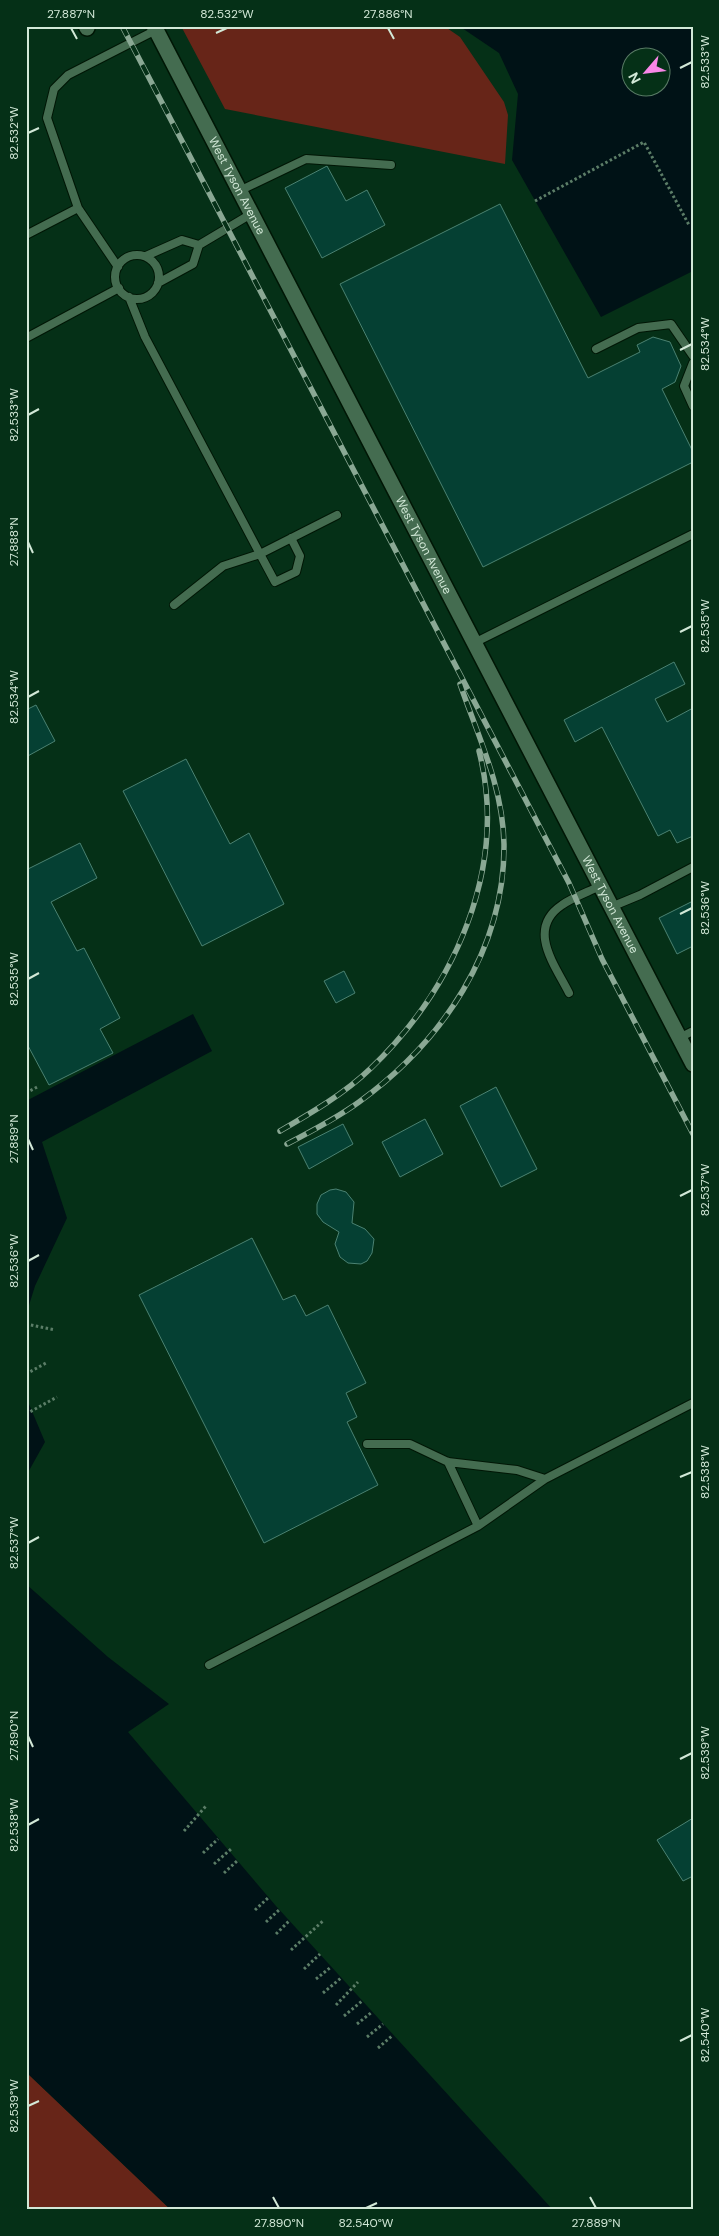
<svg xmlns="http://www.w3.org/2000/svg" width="719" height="2236" viewBox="0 0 719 2236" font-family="'DM Sans',sans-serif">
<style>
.green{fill:#672518}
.water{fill:#001216;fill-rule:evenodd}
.building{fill:#054033;stroke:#4b8272}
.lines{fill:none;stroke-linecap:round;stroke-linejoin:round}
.lane-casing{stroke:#001605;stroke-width:10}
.street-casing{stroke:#001605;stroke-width:18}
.path{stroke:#5b7d67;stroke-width:3;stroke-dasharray:2.5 2.5;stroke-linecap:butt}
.lane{stroke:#446c50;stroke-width:8}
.street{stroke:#446c50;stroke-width:15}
.rail-casing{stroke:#8aa894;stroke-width:5.5}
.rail{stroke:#053017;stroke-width:4;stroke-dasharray:11;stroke-linecap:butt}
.ticks{fill:none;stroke:#d2e8d7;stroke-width:2}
.labels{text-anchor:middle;stroke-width:4;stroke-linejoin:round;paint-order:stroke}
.street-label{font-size:12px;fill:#d2e8d7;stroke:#053017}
.neatline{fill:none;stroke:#d2e8d7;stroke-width:2}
.ticks-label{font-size:12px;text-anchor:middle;fill:#d2e8d7}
</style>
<rect width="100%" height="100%" fill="#053017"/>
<!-- green -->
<path class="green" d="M181,26H444L460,37L504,102L508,115L505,164L225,109Z
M26,2072L171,2210H26Z"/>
<!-- water -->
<path class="water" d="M459,26H693V271L601,317L512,160L518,94L499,53ZM632,58H662V88H632Z
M193,1014L212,1051L42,1142L67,1218L35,1286L26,1315V1101Z
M26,1397L45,1442L26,1476Z
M26,1584L108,1657L169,1704L128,1732L276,1906L553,2210H171L26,2072Z"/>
<!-- building -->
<path class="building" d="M327,166L346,201L367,190L385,225L322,258L285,188Z
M500,204L588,378L640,352L637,345L653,337L670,342L681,366L675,382L662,389L693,452V462L483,567L340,284Z
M674,662L685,684L655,699L667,722L693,708V836L677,843L670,830L658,836L602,727L575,742L564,720Z
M36,705L55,741L26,757V710Z
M186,759L230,844L249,833L284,904L202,946L123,791Z
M80,843L97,878L51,902L77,951L84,948L120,1018L100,1029L113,1053L49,1085L26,1042V870Z
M693,901V946L677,954L659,918Z
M344,971L355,993L336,1003L324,981Z
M496,1087L537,1169L501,1187L460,1106Z
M425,1119L443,1154L400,1177L382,1142Z
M343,1124L353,1144L309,1169L298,1147Z
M336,1189L346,1192L354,1202L352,1223L365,1229L374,1239L372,1253L367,1261L361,1264L348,1263L340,1257L335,1244L339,1232L323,1222L317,1214V1204L321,1195L330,1190Z
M252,1238L283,1300L295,1295L306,1316L328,1305L366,1383L346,1393L357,1417L347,1422L378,1485L264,1543L139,1295Z
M693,1818V1876L683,1881L657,1840Z"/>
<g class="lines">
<!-- lane casing -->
<g class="lane-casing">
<path id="lane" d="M239,191L306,159L391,165
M78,208L118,267
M26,235L78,208L47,118L54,89L68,75L156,30
M115 277a22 22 0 1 1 44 0a22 22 0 1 1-44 0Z
M146,256L182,240L199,245
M158,283L193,264L199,245L251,214
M129,297L145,337L260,554L337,515
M26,338L119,288
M596,349L638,328L671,324L693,356
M693,363L684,386L693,406
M174,605L223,566L260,554L275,582L296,572L300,556L291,538
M474,643L693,534
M611,907L640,895L693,867
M569,993C555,965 526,929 562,905C573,897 588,892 600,886
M679,1038L693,1031
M367,1444H410L448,1462L517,1470L545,1479L693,1403
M448,1462L478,1526
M209,1665L478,1526L545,1479"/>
</g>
<!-- street casing -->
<g class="street-casing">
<g id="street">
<path d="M86,26L87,28"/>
<path id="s1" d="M154,26L693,1064"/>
</g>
</g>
<!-- path -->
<path class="path" d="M535,201L644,142L689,225
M26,1093L39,1086
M26,1324L55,1330
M26,1374L46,1363
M26,1414L57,1397
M184,1831L206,1806
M203,1853L218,1839
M214,1864L231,1849
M224,1873L237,1861
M255,1910L269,1897
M266,1922L279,1910
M276,1934L289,1921
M291,1950L324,1920
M304,1969L320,1954
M316,1979L331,1967
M323,1993L341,1978
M336,2005L358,1982
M344,2016L362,2001
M357,2024L372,2012
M367,2037L383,2024
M378,2048L393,2035"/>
<!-- lane -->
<use href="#lane" class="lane"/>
<!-- street -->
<use href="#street" class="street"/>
<!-- rail casing -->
<g class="rail-casing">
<path id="rail" d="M122,26L546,839L569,883L602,959L693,1134
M280,1131C311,1113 344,1094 370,1069C454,989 509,868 479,751
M287,1144C312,1131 337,1118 359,1102C442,1042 505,950 504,844C503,787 478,736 460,684"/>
</g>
<!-- rail -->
<use href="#rail" class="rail"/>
</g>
<!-- ticks -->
<path class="ticks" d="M71,28L77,39M388,28L394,39M216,33L227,28M680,68L692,62M28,133L39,128M680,350L692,344M28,415L39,409M28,542L33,553M680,632L692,626M28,697L39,691M680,914L692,908M28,979L39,973M28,1139L33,1150M680,1196L692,1190M28,1261L39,1255M680,1477L692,1472M28,1543L39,1537M28,1736L33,1747M680,1759L692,1753M28,1825L39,1819M680,2041L692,2035M28,2106L39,2101M273,2197L279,2208M590,2197L596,2208M366,2208L377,2203"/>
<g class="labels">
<!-- street labels -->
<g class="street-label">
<text dy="4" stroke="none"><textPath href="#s1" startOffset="180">West Tyson Avenue</textPath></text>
<text dy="4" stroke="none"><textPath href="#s1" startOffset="585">West Tyson Avenue</textPath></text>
<text dy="4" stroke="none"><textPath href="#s1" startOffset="990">West Tyson Avenue</textPath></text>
</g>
</g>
<!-- border -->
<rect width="719" height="2236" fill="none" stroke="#053017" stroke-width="55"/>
<!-- north arrow -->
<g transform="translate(646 72) rotate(242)"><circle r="24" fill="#053017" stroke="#577a64"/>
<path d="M0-4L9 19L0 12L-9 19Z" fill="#f987e8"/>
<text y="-8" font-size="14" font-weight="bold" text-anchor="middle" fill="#d2e8d7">N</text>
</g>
<rect x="28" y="28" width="664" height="2180" class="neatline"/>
<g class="ticks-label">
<text x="71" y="18">27.887°N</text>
<text x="227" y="18">82.532°W</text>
<text x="388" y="18">27.886°N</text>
<text transform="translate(705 62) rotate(-90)" y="4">82.533°W</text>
<text transform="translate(14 133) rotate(-90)" y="4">82.532°W</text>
<text transform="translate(705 344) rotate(-90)" y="4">82.534°W</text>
<text transform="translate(14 415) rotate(-90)" y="4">82.533°W</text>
<text transform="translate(14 542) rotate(-90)" y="4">27.888°N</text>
<text transform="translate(705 626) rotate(-90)" y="4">82.535°W</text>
<text transform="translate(14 697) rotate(-90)" y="4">82.534°W</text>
<text transform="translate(705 908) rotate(-90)" y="4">82.536°W</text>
<text transform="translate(14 979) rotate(-90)" y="4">82.535°W</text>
<text transform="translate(14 1139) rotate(-90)" y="4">27.889°N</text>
<text transform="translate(705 1190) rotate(-90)" y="4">82.537°W</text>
<text transform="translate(14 1261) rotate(-90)" y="4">82.536°W</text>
<text transform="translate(705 1472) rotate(-90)" y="4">82.538°W</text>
<text transform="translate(14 1543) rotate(-90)" y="4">82.537°W</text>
<text transform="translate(14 1736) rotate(-90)" y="4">27.890°N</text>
<text transform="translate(705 1753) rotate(-90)" y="4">82.539°W</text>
<text transform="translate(14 1825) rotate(-90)" y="4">82.538°W</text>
<text transform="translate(705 2035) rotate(-90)" y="4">82.540°W</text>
<text transform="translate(14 2106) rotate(-90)" y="4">82.539°W</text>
<text x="279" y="2227">27.890°N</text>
<text x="366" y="2227">82.540°W</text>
<text x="596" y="2227">27.889°N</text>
</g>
</svg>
